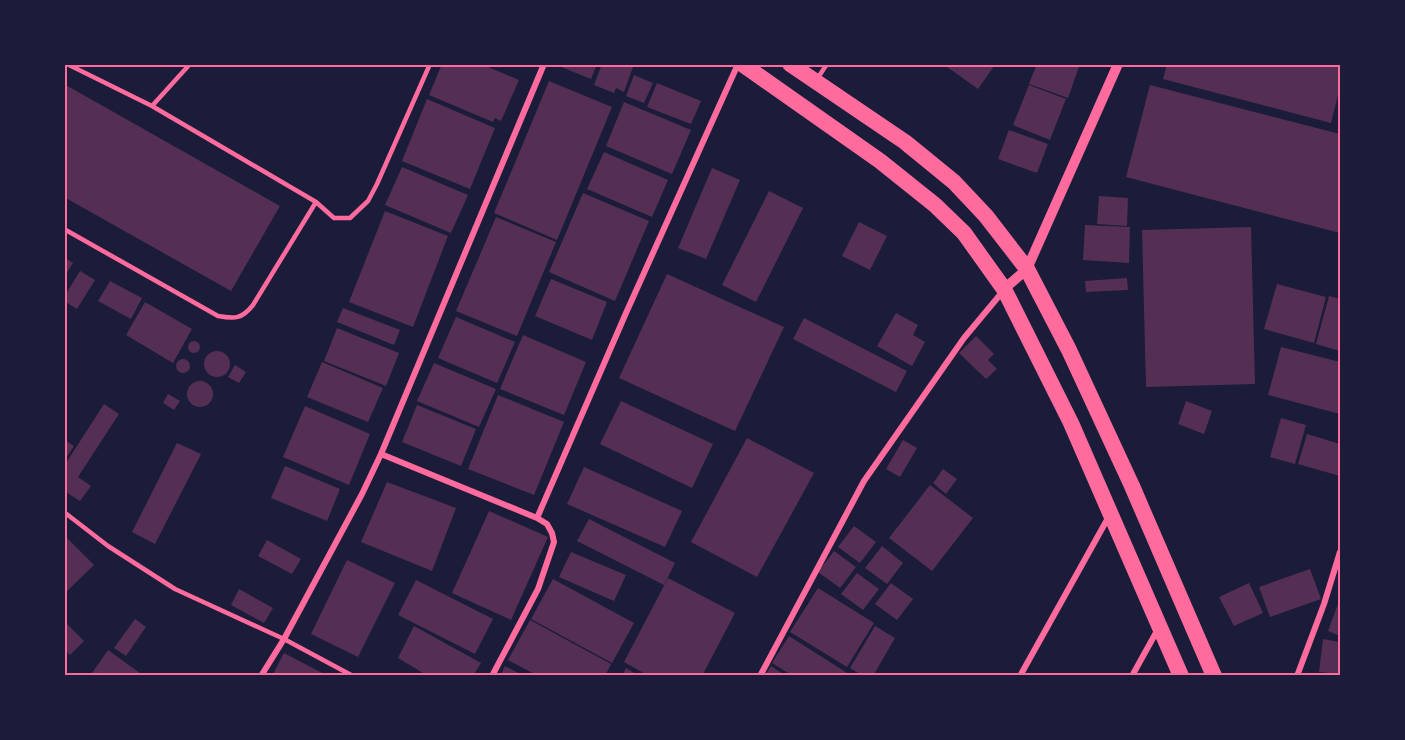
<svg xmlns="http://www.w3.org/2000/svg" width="1405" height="740" viewBox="0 0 1405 740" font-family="'DM Sans',sans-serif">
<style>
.building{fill:#542f53}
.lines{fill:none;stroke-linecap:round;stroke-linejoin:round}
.service{stroke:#ff6b9d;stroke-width:4.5}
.minor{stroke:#ff6b9d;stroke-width:6}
.tertiary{stroke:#ff6b9d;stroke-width:10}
.trunk{stroke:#ff6b9d;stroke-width:16}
.neatline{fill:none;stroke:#ff6b9d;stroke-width:2}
</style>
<rect width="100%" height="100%" fill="#1b1b3a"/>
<!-- building -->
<path class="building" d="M442,64H481L519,80L501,121L495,118L493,122L429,95Z
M554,64H597L591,79Z
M602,64H627L633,67L624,92L616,88L614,93L594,85Z
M943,64H992L994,66L978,89Z
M1037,64H1080L1068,98L1029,84Z
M1167,64H1328L1340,68V87L1331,123L1163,79Z
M634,75L653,83L644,103L626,96Z
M549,81L612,107L557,240L494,213Z
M657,83L701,101L691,124L647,107Z
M64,84L280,206L231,291L64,197Z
M1029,85L1066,99L1050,140L1013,125Z
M1150,85L1340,134V233L1126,177Z
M427,99L495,128L470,189L402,161Z
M624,102L691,130L672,174L606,146Z
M1009,130L1048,144L1037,173L998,159Z
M604,152L668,180L652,217L587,189Z
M402,167L468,195L451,233L385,205Z
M712,168L740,180L706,259L678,248Z
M769,191L803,208L756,302L722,285Z
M583,193L649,221L615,301L549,272Z
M1099,196L1128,198L1127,226L1097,224Z
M385,211L448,236L413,327L349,302Z
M496,217L556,242L517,336L456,311Z
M859,222L887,236L870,270L842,256Z
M1085,225L1130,227L1129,263L1083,260Z
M1251,227L1255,384L1146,387L1142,230Z
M64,257L73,263L64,277Z
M80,271L95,280L77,309L64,301V297Z
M667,274L784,327L735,431L619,378Z
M1127,278L1128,290L1086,292L1085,281Z
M551,279L607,302L592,340L535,316Z
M110,281L142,298L131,319L98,301Z
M1277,284L1326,297L1314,343L1264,329Z
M1329,296L1340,299V351L1316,344Z
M145,302L192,329L173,363L126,335Z
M343,308L400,330L394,345L337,322Z
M896,313L918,325L913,335L925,342L912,366L877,346Z
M456,317L515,342L497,383L438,358Z
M804,318L907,371L896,392L793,339Z
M337,328L399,353L386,386L324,361Z
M523,335L586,362L564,415L500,389Z
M976,336L994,354L988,360L997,369L986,379L959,353Z
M188 347a6 6 0 1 1 12 0a6 6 0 1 1-12 0Z
M1281,347L1340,362V414L1268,395Z
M204 364a13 13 0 1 1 26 0a13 13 0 1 1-26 0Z
M176 366a7 7 0 1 1 14 0a7 7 0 1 1-14 0Z
M322,362L383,388L368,422L307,397Z
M434,363L496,389L479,427L417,401Z
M235,365L246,372L239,383L228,377Z
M187 394a13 13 0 1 1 26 0a13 13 0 1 1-26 0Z
M168,394L180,401L174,410L163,403Z
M498,395L564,422L534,495L468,469Z
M621,401L713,444L692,488L600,444Z
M1186,401L1212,411L1204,434L1178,424Z
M104,404L119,414L78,477L91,486L80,501L64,491V466Z
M417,405L476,429L461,466L402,442Z
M305,406L370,434L349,485L283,457Z
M1281,418L1306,425L1295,464L1270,457Z
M1307,434L1340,444V476L1298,464Z
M747,438L814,473L757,577L691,542Z
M64,440L74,446L64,461Z
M903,440L917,448L900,477L886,469Z
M177,443L201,454L155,544L132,532Z
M285,466L340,489L327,521L271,498Z
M584,467L682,511L665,547L567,504Z
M943,469L957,479L946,494L933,483Z
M387,482L456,508L432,571L361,542Z
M930,485L973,518L932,571L889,538Z
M489,511L548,537L511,620L452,593Z
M589,519L675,563L664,585L577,541Z
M854,526L876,542L860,563L838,547Z
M64,535L94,565L64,594Z
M267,540L301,559L292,574L258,556Z
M882,546L903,563L887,584L865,568Z
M834,551L856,567L840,588L818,572Z
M571,552L626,575L614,601L559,577Z
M347,560L395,583L358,657L311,634Z
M1310,569L1321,599L1270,617L1259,587Z
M857,573L879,589L863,610L841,594Z
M668,578L735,613L702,676H649L624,662Z
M553,579L634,623L612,663L531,619Z
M416,580L493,619L475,654L398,615Z
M891,583L913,599L897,620L875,604Z
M1249,583L1263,613L1234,626L1219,597Z
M818,588L874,623L847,667L790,632Z
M239,589L273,608L264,623L231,605Z
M1339,601L1340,602V636L1328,631Z
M135,619L146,627L126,656L114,648Z
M530,620L611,664L605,676H538L508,660Z
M66,623L84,641L70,655L64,649V625Z
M414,626L481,663L473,676H428L398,658Z
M875,626L895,638L873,676H863L850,668Z
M789,636L852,676H793L772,663Z
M1323,639L1340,642V674L1319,672Z
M108,650L144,676H90Z
M284,653L328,676H272Z
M505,666L524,676H500Z
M771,666L786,676H765Z
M626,668L639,676H622Z"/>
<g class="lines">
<!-- service -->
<path class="service" d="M67,64L152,106L316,202
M817,79L827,64
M152,106L190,64
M64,229L218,316C235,319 242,319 253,305L316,202L334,218H350L368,201L377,184L430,64
M64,512L108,546L175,589L284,639L353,676"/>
<!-- minor -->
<path class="minor" d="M381,454L537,518L626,313L738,64
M261,676L284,639L362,494L381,454L544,64
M492,676L538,589L554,542L552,533L547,524L537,518
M760,676L864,481L964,338L1004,290
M1020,676L1108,518
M1132,676L1158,629
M1297,676L1324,604L1340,552"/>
<!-- tertiary -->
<path class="tertiary" d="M1004,289L1027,269L1118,64"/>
<!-- trunk -->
<path class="trunk" d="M742,64L880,161L935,205L964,233L1004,289L1071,423L1181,676
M790,64L905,142L954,182L986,216L1027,269L1069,350L1132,486L1214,676"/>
</g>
<!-- border -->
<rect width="1405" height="740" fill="none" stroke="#1b1b3a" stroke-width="132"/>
<rect x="66" y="66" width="1273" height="608" class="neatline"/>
</svg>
